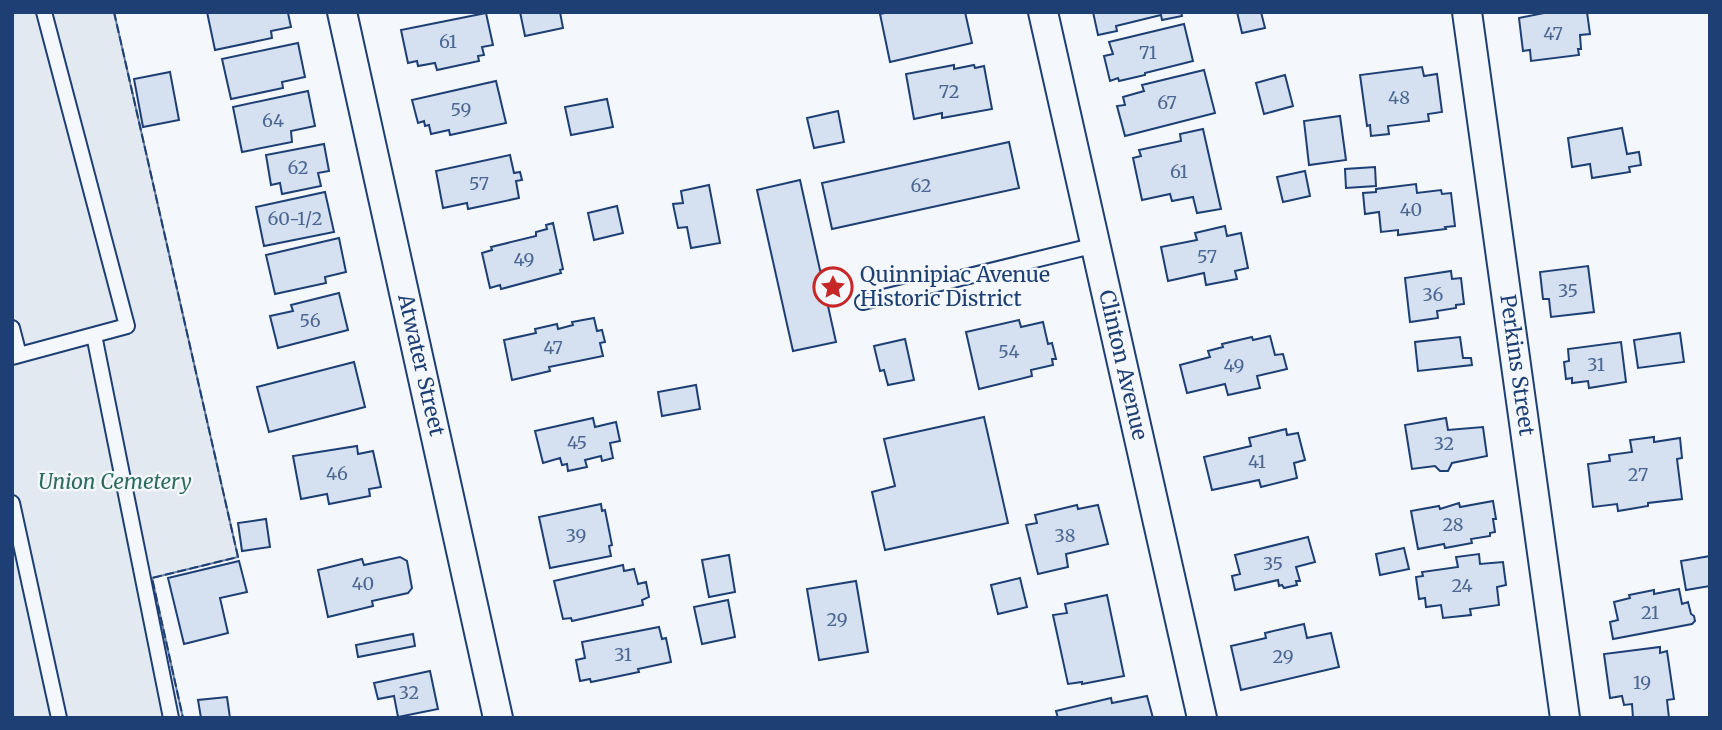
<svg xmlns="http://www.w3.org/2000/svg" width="1722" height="730" viewBox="0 0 1722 730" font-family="Merriweather,serif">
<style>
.green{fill:#e3e9f0;stroke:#687fa3;stroke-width:2}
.building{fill:#d5e0f0;stroke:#1d3f73;stroke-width:2}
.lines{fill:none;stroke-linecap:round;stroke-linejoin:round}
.lane-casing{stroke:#1d3f73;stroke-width:18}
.street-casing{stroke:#1d3f73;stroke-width:32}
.lane{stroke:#f4f7fb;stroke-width:14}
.street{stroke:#f4f7fb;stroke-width:28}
.fence{stroke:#1d3f73;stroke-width:2;stroke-dasharray:9 3.5;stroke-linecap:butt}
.labels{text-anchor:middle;stroke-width:5;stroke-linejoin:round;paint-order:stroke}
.number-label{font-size:18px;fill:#4b6792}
.poi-label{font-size:21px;fill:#1d3f73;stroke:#f4f7fb;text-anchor:start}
.street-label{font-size:21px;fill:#1d3f73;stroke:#f4f7fb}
.park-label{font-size:21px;font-style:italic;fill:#2c6c60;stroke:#f4f7fb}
</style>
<rect width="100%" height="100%" fill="#f4f7fb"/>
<!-- green -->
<path class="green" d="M12,12H114L238,557L152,578L183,718H12Z"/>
<!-- building -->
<path class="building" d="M207,12H291L288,13L291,27L271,31L272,38L215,50Z
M520,12H560L563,28L525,36Z
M889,12H965L972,43L890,62L880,14Z
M1093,12H1181L1182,16L1162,20L1161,15L1116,26L1117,31L1098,35Z
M1237,12H1261L1265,28L1242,33Z
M1549,12H1587L1590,34L1580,35L1581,49H1578L1579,55L1531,61L1530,50L1523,51L1519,18Z
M486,13L493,45L482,47L484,55L478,56L479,61L437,70L435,63L418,66L417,61L408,63L401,30Z
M1184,24L1193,61L1145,73V75L1119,81L1118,78L1110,81L1104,56L1113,54L1109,42Z
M298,43L305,77L282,82L283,88L231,99L222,59Z
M954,65V69L974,65L975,68L984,66L992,109L942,118V113L914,119L906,74Z
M1422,67L1424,76L1437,74L1442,112L1428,114L1429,121L1388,126L1389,134L1371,136L1370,125L1367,126L1360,75Z
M1204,70L1215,113L1125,136L1117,106L1125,105L1123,97L1144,91L1142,85Z
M170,72L179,120L143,127L134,79Z
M1285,75L1293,106L1264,114L1256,83Z
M496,81L506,123L450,135L449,130L431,134L429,125L425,126L424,121L418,123L412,100Z
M308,91L315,126L291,131L292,142L242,152L233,107Z
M607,99L613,127L571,135L565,107Z
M838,111L844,142L814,148L807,118Z
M1340,116L1346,160L1309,165L1304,121Z
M1622,128L1627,154L1639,152L1641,165L1629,167L1630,172L1592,178L1590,164L1572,167L1568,138Z
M1203,129L1221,209L1197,213L1193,197L1172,201L1170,194L1142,200L1133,158L1141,156L1139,150L1181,141L1180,134Z
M1009,142L1019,188L832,229L822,183Z
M324,144L329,171L318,173L321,186L282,194L280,183L271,185L266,155Z
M510,155L514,173L520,172L522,180L516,181L519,198L468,209L467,203L443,208L436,171Z
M1375,167L1376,186L1346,188L1345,169Z
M1305,171L1310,196L1283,202L1277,177Z
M800,180L836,342L793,351L757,190Z
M1416,184L1417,193L1441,190L1442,194L1451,193L1455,226L1445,227L1446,229L1398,235V230L1381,232L1379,212L1365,214L1363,193L1376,192V189Z
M709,185L720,243L691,248L687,227L678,228L673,204L683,203L681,191Z
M325,192L334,232L264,246L256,207Z
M617,206L623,233L594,240L588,213Z
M553,223L563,269L560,270L561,273L501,289L500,285L490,288L482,253L492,250L491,247L536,236V232L547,229L546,225Z
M1225,226L1227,236L1241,233L1248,268L1235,271L1237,279L1206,285L1204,273L1168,281L1161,247L1197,240L1195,233Z
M339,238L346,272L325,277L326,283L275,294L266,255Z
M1588,266L1594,312L1551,317L1549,299H1543L1540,272Z
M1451,271L1452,279L1461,278L1464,304L1456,305V308L1437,311L1438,318L1410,322L1405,278Z
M339,293L348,330L278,348L270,316L293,311L291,305Z
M594,318L597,331L602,330L605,342L600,343L603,356L549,367L550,371L512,380L504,340L536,333L535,329L557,324L558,329L573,325L572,322Z
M1019,320L1021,327L1043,322L1048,344L1052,343L1056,359H1052L1053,365L1031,370L1032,376L979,389L966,332Z
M1680,333L1684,362L1638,368L1634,340Z
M1270,336L1275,355L1283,354L1287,369L1257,376L1260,388L1228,395L1225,384L1187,393L1180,365L1210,357L1208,351L1223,347L1222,344L1252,337L1253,340Z
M1460,337L1463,358H1471L1472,365L1418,371L1415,342Z
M905,339L914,380L888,385L884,370L880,371L874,346Z
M1621,342L1626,382L1589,388L1588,381L1572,383V378L1566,379L1564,362L1569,361L1568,349Z
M354,362L365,407L269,432L257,387Z
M696,385L700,409L662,416L658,392Z
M984,417L1008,523L885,550L872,492L895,486L884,439Z
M593,418L595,427L616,422L620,441L610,443L613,458L602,461L601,456L585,460L587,467L568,471L567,464L562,465L560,458L543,463L535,431Z
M1446,418L1448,430L1483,427L1487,456L1452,463L1448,471H1440L1435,466L1412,469L1405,425Z
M1286,429L1287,435L1298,433L1305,460L1294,463L1297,478L1261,487L1259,480L1212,490L1204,457L1251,446L1249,438Z
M1654,437V442L1680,438L1682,458L1677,459L1682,499L1648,503V506L1618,511L1617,504L1593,507L1588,464L1610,461L1609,455L1632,452L1630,440Z
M357,446L358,454L373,451L381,487L369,489L370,496L329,504L327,494L301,499L293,456Z
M1493,501L1496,519H1493L1495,532L1490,533V536L1471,539L1472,543L1445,548L1444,544L1418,549L1411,511L1439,506L1440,509L1459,503L1460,507Z
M601,504L602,511L605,510L612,545L609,546L611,556L550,568L539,517Z
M1077,505L1078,509L1098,505L1108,544L1066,554L1068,567L1038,574L1026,525L1037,523L1035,515Z
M266,519L270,547L242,551L238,523Z
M1308,537L1315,562L1296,567L1300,581H1296L1297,585L1284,588L1282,585L1279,586L1278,580L1235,590L1232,576L1240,574L1235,555Z
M1404,548L1409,569L1380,575L1376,554Z
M1479,554L1480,564L1503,562L1506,585L1497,587L1499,605L1470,609L1471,615L1443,618L1441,605L1426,607L1425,598L1419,599L1416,577L1423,576L1422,572L1458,567L1456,557Z
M729,555L735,592L709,597L702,560Z
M1710,556V586L1686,590L1681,561Z
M400,557L407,561L412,588L408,593L372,601L373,606L328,617L318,570L362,559L364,565Z
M239,561L247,592L220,598L228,633L184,644L168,578Z
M623,565L624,571L634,569L638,584L646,582L649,597L642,600L643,605L572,621L571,618L563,619L554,581Z
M1020,578L1027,607L998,614L991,585Z
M856,581L868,652L819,660L807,589Z
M1679,589L1682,604L1688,602L1691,614L1694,616L1695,621L1692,624L1613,639L1610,622L1618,620L1614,602L1630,598L1629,595L1654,590V594Z
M1107,595L1124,676L1082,684V682L1068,684L1053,615L1067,613L1065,604Z
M728,600L735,637L702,644L694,607Z
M1304,624L1307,638L1331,633L1339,667L1241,690L1231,646L1266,638L1265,633Z
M659,627L662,639L666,638L671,662L638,669L639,672L591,682L590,679L580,681L576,660L585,658L582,642Z
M413,634L415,646L358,657L356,645Z
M1660,647V653L1667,651L1674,699L1667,700L1669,718H1633L1632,704L1624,705L1622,696L1610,698L1604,654Z
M430,671L438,709L398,717L394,696L378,699L374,683Z
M1147,696L1153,718H1058L1056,711L1111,698L1112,703Z
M227,697L230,718H201L198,700Z"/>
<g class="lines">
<!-- lane casing -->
<g class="lane-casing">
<path id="lane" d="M863,302L1096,245
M12,328L19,355
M94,335L171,718
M12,357L127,326L44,12
M12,503L59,718"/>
</g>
<!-- street casing -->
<g class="street-casing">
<path id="street" d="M342,12L498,718
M1043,12L1202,718
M1467,12L1565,718"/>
</g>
<!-- lane -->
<use href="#lane" class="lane"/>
<!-- street -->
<use href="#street" class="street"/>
<!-- fence -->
<path class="fence" d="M114,12L238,557L152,578L183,718"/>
</g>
<!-- icons -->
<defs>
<g id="sight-ring" transform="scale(2.0125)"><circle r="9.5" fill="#f4f7fb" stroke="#c62828" stroke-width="1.5"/><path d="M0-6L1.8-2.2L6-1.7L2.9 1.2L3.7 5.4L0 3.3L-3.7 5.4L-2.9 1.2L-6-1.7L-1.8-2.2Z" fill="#c62828"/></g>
</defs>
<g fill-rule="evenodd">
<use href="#sight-ring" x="833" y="287"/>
</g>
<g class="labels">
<!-- number labels -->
<g class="number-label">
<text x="1553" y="40">47</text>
<text x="448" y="48">61</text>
<text x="1148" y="59">71</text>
<text x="949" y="98">72</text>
<text x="1399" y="104">48</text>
<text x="1167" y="109">67</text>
<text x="461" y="116">59</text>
<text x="273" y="127">64</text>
<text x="298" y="174">62</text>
<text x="1179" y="178">61</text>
<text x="479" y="190">57</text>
<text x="921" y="192">62</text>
<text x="1411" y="216">40</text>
<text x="295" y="225">60-1/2</text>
<text x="1207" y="263">57</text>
<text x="524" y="266">49</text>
<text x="1568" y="297">35</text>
<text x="1433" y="301">36</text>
<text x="310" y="327">56</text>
<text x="553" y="354">47</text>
<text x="1009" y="358">54</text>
<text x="1596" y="371">31</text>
<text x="1234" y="372">49</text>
<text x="577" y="449">45</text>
<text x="1444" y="450">32</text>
<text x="1257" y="468">41</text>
<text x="337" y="480">46</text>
<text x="1638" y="481">27</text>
<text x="1453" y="531">28</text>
<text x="576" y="542">39</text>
<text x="1065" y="542">38</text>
<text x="1273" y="570">35</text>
<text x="363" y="590">40</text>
<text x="1462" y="592">24</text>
<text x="1650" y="619">21</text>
<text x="837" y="626">29</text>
<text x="623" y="661">31</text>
<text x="1283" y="663">29</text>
<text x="1642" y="689">19</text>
<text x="409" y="699">32</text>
</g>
<!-- poi labels -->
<g class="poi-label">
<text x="860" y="282">Quinnipiac Avenue<tspan x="860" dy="24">Historic District</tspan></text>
</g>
<!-- street labels -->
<g class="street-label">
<text transform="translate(421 365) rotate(77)" y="7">Atwater Street</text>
<text transform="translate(1123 365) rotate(77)" y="7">Clinton Avenue</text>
<text transform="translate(1517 365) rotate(82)" y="7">Perkins Street</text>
</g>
<!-- park labels -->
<g class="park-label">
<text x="115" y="489">Union Cemetery</text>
</g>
</g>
<!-- border -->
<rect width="1722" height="730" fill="none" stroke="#1d3f73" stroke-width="28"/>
</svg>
